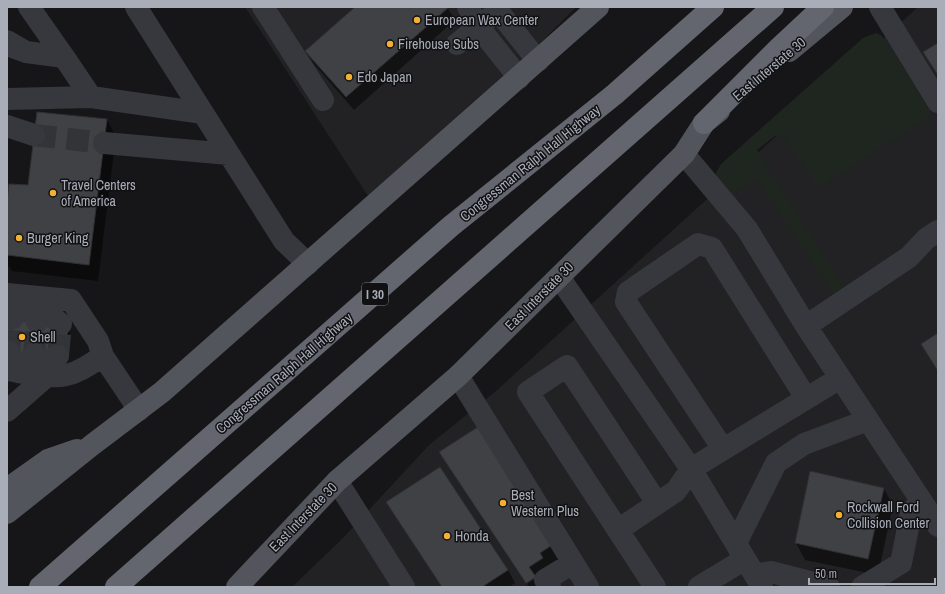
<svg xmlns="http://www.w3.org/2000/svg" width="945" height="594" viewBox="0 0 945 594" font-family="'Archivo Narrow',sans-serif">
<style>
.built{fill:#222225}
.green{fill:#1e261f}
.shadow{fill:#0007}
.building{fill:#404145;stroke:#303034}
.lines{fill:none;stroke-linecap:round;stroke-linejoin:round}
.minor-tunnel{stroke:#333438;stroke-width:22;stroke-dasharray:22 11;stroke-linecap:butt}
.minor{stroke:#37383d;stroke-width:22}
.major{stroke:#53555c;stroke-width:22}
.highway{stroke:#63666e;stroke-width:22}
.poi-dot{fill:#f2b134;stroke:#111113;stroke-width:1.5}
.labels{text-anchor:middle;stroke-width:3;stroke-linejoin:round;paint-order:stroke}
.shield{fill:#111113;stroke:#7b7e86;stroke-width:1}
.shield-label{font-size:13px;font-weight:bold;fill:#a8adb8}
.poi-label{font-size:14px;fill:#a8adb8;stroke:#111113;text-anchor:start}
.street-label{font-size:14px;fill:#a8adb8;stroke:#111113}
</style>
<rect width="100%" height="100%" fill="#161618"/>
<!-- built -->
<path class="built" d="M245,7H576L483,100L368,196Z
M918,7H938V587H292L343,538L429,445L496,391Z"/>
<!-- green -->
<path class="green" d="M876,33L881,35L885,40L909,76L932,115L819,188L785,138L775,136L757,150L845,289L835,296L757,179L730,196L715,175L721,164L863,38Z"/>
<!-- shadow -->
<path class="shadow" d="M356,7H447L455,20L354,110L314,64L306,51Z
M107,120L116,136L98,281L12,271L7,264V210L29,186Z
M70,330L67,361L7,355Z
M450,469L567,559L540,587H529L527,584L536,578V575L526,582Z
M884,489L893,505L878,575L805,560L796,543Z
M508,570L515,583L509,587H442Z"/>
<!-- building -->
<path class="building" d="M355,7H449L346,97L305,51Z
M938,43V75L923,52Z
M37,112L107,119L89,265L7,255V201L9,184L28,185Z
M7,319L68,325L65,358L7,352Z
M938,333V371L921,344Z
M481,425L558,541L540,553L543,558L529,567L536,577L526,583L439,452Z
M440,467L508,570L482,587H442L386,502Z
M810,471L884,488L868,559L795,543Z"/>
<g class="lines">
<!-- minor-tunnel -->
<path class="minor-tunnel" d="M34,135L104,143
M9,352L12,319
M34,354L37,322
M58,356L61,324"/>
<!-- minor -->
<path class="minor" d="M29,7L64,57
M136,7L284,241L308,264
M263,7L323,100
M468,7L478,26L519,78
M495,7L538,61
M880,7L938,102
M7,41L26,52L7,45
M457,44L489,18
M26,52L64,57L91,97
M7,99L91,97L203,113
M7,126L34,135
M104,143L229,154
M684,154L747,229L806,326L938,526
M559,277L691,469L762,587
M7,294L71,300L98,341L103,356L139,410
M12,319L27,296
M37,322L27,296L61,324
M806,326L909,257L926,239L938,231
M9,352L19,372
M34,354L19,372L58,356
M7,370C26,373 51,380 70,374C82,371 92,363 103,356
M458,376L588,587
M7,411L47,376
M723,449L626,302L628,292L698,244L712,248L806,398
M337,481L404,587
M618,530L676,491L691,469L840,378
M736,543L776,463L804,444L868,420
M755,575L771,572L829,587
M550,587L545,580L573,563
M655,587L528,392L567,366L657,503
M699,587L745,559
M862,587L901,563L911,513L921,500"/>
<!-- major -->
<path class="major" d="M789,51L842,7
M7,489L48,460L77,450
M7,513L92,445L162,392L598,7
M237,587L337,481L458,376L684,154L704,123L719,111"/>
<!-- highway -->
<path class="highway" d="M704,123L778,49L823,7
M40,587L451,226L615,94L713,7
M116,587L773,7"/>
</g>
<!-- markers -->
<g class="poi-dot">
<circle cx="417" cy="20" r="4"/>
<circle cx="390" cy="44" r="4"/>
<circle cx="349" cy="77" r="4"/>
<circle cx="53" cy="193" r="4"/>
<circle cx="19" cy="238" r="4"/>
<circle cx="22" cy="337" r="4"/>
<circle cx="503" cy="503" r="4"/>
<circle cx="839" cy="515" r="4"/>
<circle cx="447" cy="536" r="4"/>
</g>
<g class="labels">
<!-- shield labels -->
<rect class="shield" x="362" y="283" width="26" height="22" rx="3"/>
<g class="shield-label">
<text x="375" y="299">I 30</text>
</g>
<!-- poi labels -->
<g class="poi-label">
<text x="425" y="25">European Wax Center</text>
<text x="398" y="49">Firehouse Subs</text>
<text x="357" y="82">Edo Japan</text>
<text x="61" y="190">Travel Centers<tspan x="61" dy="16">of America</tspan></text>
<text x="27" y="243">Burger King</text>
<text x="30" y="342">Shell</text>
<text x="511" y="500">Best<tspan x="511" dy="16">Western Plus</tspan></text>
<text x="847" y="512">Rockwall Ford<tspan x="847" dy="16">Collision Center</tspan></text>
<text x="455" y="541">Honda</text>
</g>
<!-- street labels -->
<g class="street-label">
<text transform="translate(769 69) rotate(-40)" y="5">East Interstate 30</text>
<text transform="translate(530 163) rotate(-39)" y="5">Congressman Ralph Hall Highway</text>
<text transform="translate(539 296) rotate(-45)" y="5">East Interstate 30</text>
<text transform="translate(284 373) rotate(-41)" y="5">Congressman Ralph Hall Highway</text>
<text transform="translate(303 517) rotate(-46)" y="5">East Interstate 30</text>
</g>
</g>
<!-- border -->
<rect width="945" height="594" fill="none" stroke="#a8adb8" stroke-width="16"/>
<!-- scale -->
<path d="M809 578v6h126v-6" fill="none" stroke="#a8adb8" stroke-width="2"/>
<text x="815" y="578" font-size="12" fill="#a8adb8" stroke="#111113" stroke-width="3" paint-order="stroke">50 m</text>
</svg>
